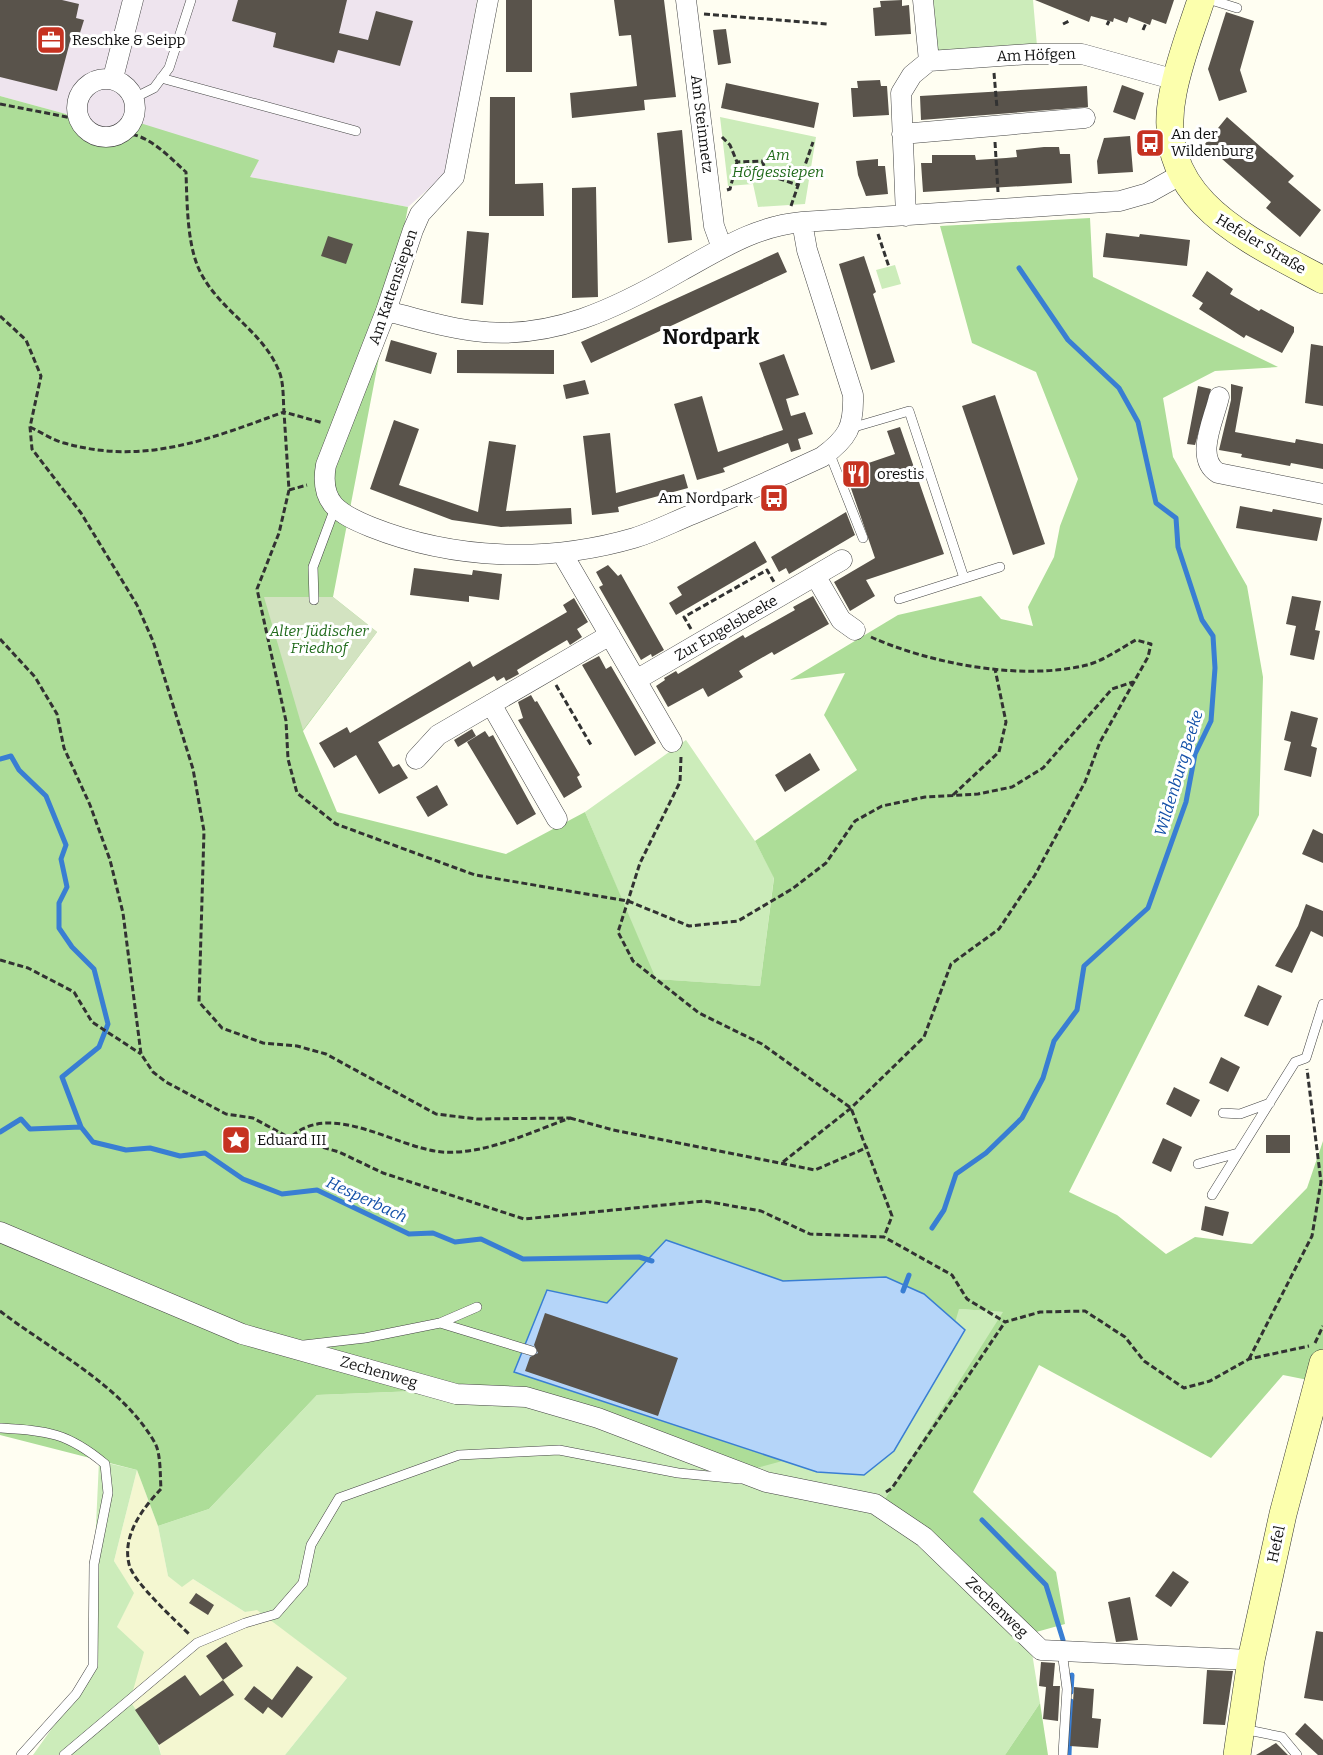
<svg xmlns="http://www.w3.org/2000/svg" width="1323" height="1755" viewBox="0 0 1323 1755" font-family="Bitter,serif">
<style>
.industrial{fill:#eee4ee}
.farmland{fill:#f4f7d1}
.green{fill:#ccecba}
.forest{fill:#addd98}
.cemetery{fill:#d3e3c1}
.water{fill:#b5d5f9;stroke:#397ed3;stroke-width:1.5}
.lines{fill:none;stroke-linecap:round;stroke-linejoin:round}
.stream{stroke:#397ed3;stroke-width:5}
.building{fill:#59534b}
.service-casing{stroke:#434343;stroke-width:10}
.minor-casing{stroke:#434343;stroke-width:21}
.secondary-casing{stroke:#323232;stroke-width:28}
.path{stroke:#323232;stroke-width:3;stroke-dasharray:6 3;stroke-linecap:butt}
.service{stroke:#fff;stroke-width:9}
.minor{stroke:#fff;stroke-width:20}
.secondary{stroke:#fcffad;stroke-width:27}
.labels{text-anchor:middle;stroke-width:6;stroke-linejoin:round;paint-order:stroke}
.poi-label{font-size:15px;fill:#101010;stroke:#fff;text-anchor:start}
.street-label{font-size:15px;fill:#101010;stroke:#fff}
.park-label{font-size:15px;font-style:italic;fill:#216b1c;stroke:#fff}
.water-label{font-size:16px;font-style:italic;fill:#1350a8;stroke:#fff}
.district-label{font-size:21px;font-weight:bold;fill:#101010;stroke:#fff}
</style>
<rect width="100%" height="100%" fill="#fffef2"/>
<!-- industrial -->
<path class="industrial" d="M0,0H477L445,174L408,207L249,177L258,161L123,138L105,143L86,137L66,114L0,96Z"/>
<!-- farmland -->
<path class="farmland" d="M137,1470L158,1526L168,1576L193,1579L245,1612L257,1609L347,1678L285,1755H161L159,1745L135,1710L130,1701L117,1627L133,1593L114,1561Z"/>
<!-- green -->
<path class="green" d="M933,0H1033L1037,46L936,52Z
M720,117L816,137L805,204L758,207L753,184L728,186Z
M895,265L901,284L882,289L876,270Z
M686,740L755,841L774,877L760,986L655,979L585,812Z
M959,1309L1004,1312L883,1502L1029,1634L1040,1703L1005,1755H285L347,1678L257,1610L245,1612L193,1579L182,1587L168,1576L158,1526L209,1509L317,1395L517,1387Z
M99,1461L137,1470L114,1561L134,1593L117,1627L144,1652L130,1701L157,1741L161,1755H33L89,1676Z"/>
<!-- forest -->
<path class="forest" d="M0,96L66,114L86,137L105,143L123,138L140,123L259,160L250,177L408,207L333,597L377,632L303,731L337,812L506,854L585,812L656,979L760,986L774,878L755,841L857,770L824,715L845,673L790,680L898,615L981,596L1001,619L1033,626L1028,607L1054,557L1060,526L1078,479L1036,372L972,343L940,226L1090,218L1093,277L1278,367L1215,371L1163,398L1173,457L1247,586L1263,677L1259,815L1069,1192L1117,1215L1166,1254L1195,1237L1252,1244L1307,1188L1323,1141V1383L1283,1375L1211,1458L1039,1365L973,1492L1056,1572L1065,1624L1029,1634L883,1502L1003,1312L959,1309L949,1343L812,1453L749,1470L517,1387L317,1395L209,1509L158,1526L137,1470L0,1435Z
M1040,1703L1048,1755H1005Z"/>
<!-- cemetery -->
<path class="cemetery" d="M264,597H333L377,632L303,730Z"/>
<!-- water -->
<path class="water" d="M666,1240L783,1281L886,1277L924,1294L965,1330L894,1451L864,1475L817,1472L514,1372L547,1290L607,1303Z"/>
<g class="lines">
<!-- stream -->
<path class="stream" d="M0,759L11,756L19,770L46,796L66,845L61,859L67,887L59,903V928L72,947L94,969L108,1024L99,1047L62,1077L81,1127
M0,1132L21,1119L30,1129L81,1127L93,1142L126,1150L150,1148L180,1156L205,1153L243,1179L282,1194L317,1190L409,1234L433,1233L455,1242L481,1239L523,1259L639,1257L652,1261
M932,1228L944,1210L956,1174L986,1153L1022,1118L1043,1078L1054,1041L1077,1010L1084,966L1148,908L1186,802L1195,754L1211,721L1215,668L1213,636L1202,620L1178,547L1176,518L1156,503L1138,422L1119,388L1068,340L1019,268
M903,1291L909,1275
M982,1520L1046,1585L1063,1640
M1071,1692L1072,1675
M1069,1755L1071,1701"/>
</g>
<!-- building -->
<path class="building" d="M0,0H62L79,4L76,18L84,20L79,36L72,34L57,91L0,77Z
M238,0H347L339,33L368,40L376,11L413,21L400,66L338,50L334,63L273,47L276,33L232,21Z
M506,0H532V72H506Z
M614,0H664L676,97L644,100L645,110L572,118L570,93L637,86L631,35L619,36Z
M902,0V6L909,5L911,34L875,36L873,8L881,7L880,1Z
M1035,0H1174L1166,24L1152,19L1150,25L1129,17L1127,23L1114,18L1113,22L1091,16L1089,22Z
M1226,12L1254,21L1240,70L1247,92L1219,101L1208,69Z
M726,29L731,63L718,65L713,30Z
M880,80L881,86H887L889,115L853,117L851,88H858L857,81Z
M726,83L819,103L814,128L721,108Z
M1122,85L1144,93L1135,120L1113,112Z
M1087,86L1088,107L921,120L920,96Z
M490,97H515V184L543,183L544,216H489Z
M1227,117L1294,176L1288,182L1321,210L1300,237L1266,208L1271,202L1205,144Z
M682,130L692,240L668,243L657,133Z
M1130,136L1133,172L1098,174L1097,161L1104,138Z
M1044,147H1059L1060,154H1070L1072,183L923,192L921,163H932V155H975L976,160L1006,158L1017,157L1016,150Z
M878,159V166H885L888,194L866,196L858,175L856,161Z
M596,187L598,297L572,298V188Z
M467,231L489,233L483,305L461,303Z
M1106,233L1139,237L1140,234L1190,240L1187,266L1103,257Z
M328,236L353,244L346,264L321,256Z
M778,252L787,272L591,363L581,342Z
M864,256L876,292L873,294L895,362L871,370L839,264Z
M1207,271L1233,289L1230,294L1259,311L1261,309L1294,327V332L1282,353L1246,335L1244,338L1199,309L1203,303L1192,296Z
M391,340L437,353L431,374L385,361Z
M1311,344L1323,346V406L1305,403Z
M457,350H554V374L457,373Z
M784,354L799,395L786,399L791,416L805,412L813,434L798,439L801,449L791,452L788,443L723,468L725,472L697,480L674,404L702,396L718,452L783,430L759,363Z
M585,380L589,394L566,399L563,385Z
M1231,384L1243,387L1235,432L1295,443L1296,439L1323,444V469L1291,463L1290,466L1241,457L1242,454L1219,450L1231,400Z
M1198,386L1211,389L1195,445L1187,444Z
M995,395L1045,544L1013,555L962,406Z
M394,420L419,429L399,485L478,512L489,441L516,445L506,511L571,508L572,524L501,527L452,520L370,489Z
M900,427L944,554L866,580L875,596L850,611L834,582L875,558L845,471L895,454L887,431Z
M610,433L616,493L684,474L688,488L618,507L619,512L592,515L583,436Z
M1240,506L1272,512L1273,509L1322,518L1317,541L1236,528Z
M846,512L855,535L789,574L786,568L779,572L771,557Z
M755,541L767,562L676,615L669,603L682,595L677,587Z
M608,565L618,576L621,574L664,650L652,657L651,654L641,660L599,587L603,585L596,572Z
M414,568L472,575L473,570L502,574L499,600L469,596V602L410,595Z
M813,596L829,624L774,655L772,652L739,671L743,677L708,697L703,688L668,707L656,686L665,680L664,678L676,671L678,674L743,635L745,638L795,610L793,607Z
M1292,596L1321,601L1315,630L1320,631L1314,660L1290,655L1296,626L1286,624Z
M574,598L588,622L577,629L582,637L570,645L567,640L545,653L517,670L519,674L506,681L504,677L497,681L494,676L378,742L393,767L399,764L408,778L379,794L356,755L334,768L319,743L347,727L350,733L470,661L473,667L567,612L563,605Z
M599,656L606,669L611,666L656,743L635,756L582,665Z
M531,695L535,702L537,701L580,775L577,777L582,787L564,798L518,720L523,718L518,702Z
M1291,711L1318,718L1311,746L1317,748L1311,777L1284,770L1291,742L1284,740Z
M472,729L476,736L458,747L454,740Z
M485,731L489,737L493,735L536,814L517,825L467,742Z
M810,753L820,770L785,792L775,775Z
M437,785L448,805L428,817L416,797Z
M1313,829L1323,834V863L1302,854Z
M1306,904L1323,911V937L1311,931L1292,973L1275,966L1298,926Z
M1258,985L1282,996L1268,1026L1244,1016Z
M1221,1057L1240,1067L1228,1092L1209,1083Z
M1174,1087L1200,1100L1191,1117L1166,1104Z
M1266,1135H1290V1153H1266Z
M1163,1138L1182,1147L1171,1172L1152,1163Z
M1205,1206L1229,1212L1223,1236L1201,1230Z
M545,1313L678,1358L658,1416L525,1371L530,1357L538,1353L534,1345Z
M1173,1571L1189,1582L1171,1607L1155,1596Z
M196,1593L214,1605L208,1615L189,1603Z
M1130,1597L1138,1640L1116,1642L1108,1602Z
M1316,1631L1323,1632V1701L1304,1698Z
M226,1642L243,1666L223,1680L206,1656Z
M1041,1662L1055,1663L1053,1686H1060L1058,1721L1043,1719L1046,1687L1039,1686Z
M297,1666L313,1677L282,1718L268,1707L263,1714L244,1699L254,1686L272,1700Z
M1207,1670L1233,1671L1225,1725L1203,1724Z
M185,1675L200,1696L223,1680L234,1695L159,1745L135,1710Z
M1074,1687L1094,1689L1092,1718L1101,1719L1098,1748L1070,1746Z
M1305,1723L1323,1740V1755H1318L1295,1734Z
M1276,1743L1288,1755H1256Z"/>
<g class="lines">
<!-- service casing -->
<g class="service-casing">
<path id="service" d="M1211,0L1237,8
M161,78L356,131
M134,98L154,88L169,68L191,0
M851,428L909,411L964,578
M829,452L863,538
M899,599L1000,567
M314,600L313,567L335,508
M1223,1113L1240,1114L1270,1103
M1198,1164L1238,1153
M1212,1195L1295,1062L1306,1058L1323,1004
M440,1323L477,1307
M304,1345L365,1338L440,1323L532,1351
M0,1428C47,1431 67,1432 105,1464L108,1493L94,1564L93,1666L76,1694L21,1755
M1062,1651L1067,1689L1063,1754
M1243,1729L1282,1737L1297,1755
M64,1755L197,1643L245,1623L276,1614L303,1583L311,1545L339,1498L459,1455L559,1450L678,1473L740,1479"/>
</g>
<!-- minor casing -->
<g class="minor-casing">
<path id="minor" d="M488,0L454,177L420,214L413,230L386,311L326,465C319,503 339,514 371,527C454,560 548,563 634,538C654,532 673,522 693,514C736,496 779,477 822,457C848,438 854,427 853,395L807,250L802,222
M686,0L714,226L722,248
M929,61L1030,54H1082L1176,80
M113,78L133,0
M77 108a29 29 0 1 1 58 0a29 29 0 1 1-58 0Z
M902,134L1085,118
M906,216L901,93L912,75L929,61L923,0
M386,311C416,318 445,328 475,331C551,341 617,308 681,271C721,249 756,226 802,222L1120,201L1148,193L1182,174
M1219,397C1214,420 1194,458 1218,473L1323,494
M562,553L672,742
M816,577L841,620L855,630
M636,680L842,560
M491,704L557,819
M416,759L438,735L610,635
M0,1232L242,1334L456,1394L526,1397L598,1418L766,1482L875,1504L924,1537L1041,1650L1251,1660"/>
</g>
<!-- secondary casing -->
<g class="secondary-casing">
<path id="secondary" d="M1201,0C1191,31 1179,61 1173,93C1151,199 1247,239 1323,280
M1237,1755L1251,1660L1283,1514L1323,1363"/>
</g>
<!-- path -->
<path class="path" d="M704,14L827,24
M1063,24L1071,20
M1107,25L1109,21
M1143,30L1146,23
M994,73L997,108
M0,104L72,118L80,124
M123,134C147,132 169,157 186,172C187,201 187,241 198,267C216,309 262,329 279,371C284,383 283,400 284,412L323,423
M722,137L730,145L737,162L762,161L768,175L798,185
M995,142L998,192
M727,190L730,189L737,162
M791,206L813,142
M878,234L889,267
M0,316L26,340L41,376L30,427L32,449L81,513L137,605L153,641L193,769L204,831L199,1002L222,1028L263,1043L297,1046L326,1054L436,1114L477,1119L570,1118C531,1132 485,1155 442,1152C396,1148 330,1099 290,1138
M30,427C41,432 52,440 64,443C145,466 209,439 284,412L289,490L279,533L257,589L286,721L288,759L297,793L336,824L475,875L628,901L689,926L738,921L792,889L826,863L855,821L882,806L925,797L978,794L1012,787L1043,768L1112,689L1133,682
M289,490L307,485
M691,629L684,617L767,570L774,582
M0,639L35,677L57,714L64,748L90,805L110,860L123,913L141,1054L153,1072L166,1082L226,1114L253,1118L290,1138L339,1152L383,1173L524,1219L704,1201L761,1211L810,1234L884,1237L952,1275L967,1299L1005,1322L1040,1312L1085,1311L1125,1337L1144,1361L1184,1388L1210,1381L1249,1359L1309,1346
M556,685L591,745
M681,757L680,782L640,863L618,932L633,961L699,1013L762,1044L851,1108L892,1216L884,1237
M953,795L999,752L1006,722L995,669
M0,960L28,968L74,992L92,1022L141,1054
M570,1118L613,1130L815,1170L868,1147
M783,1162L851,1108L924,1037L951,964L999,929L1035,875L1085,782L1100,742L1148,657L1151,644L1136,640C1121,648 1103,661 1087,665C1022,681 931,664 871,637
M0,1311C52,1351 121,1384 155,1443C161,1454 160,1476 161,1489C143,1508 122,1535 129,1564C132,1581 176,1621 190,1635
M1315,1343L1323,1326
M1249,1359L1312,1236L1321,1182L1307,1069
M886,1492L892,1488L1005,1322"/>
<!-- service -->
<use href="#service" class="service"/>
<!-- minor -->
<use href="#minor" class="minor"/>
<!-- secondary -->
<use href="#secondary" class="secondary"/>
</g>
<!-- icons -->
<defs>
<g id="office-square" transform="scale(1.5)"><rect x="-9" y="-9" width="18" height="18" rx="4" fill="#c63221" stroke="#fff"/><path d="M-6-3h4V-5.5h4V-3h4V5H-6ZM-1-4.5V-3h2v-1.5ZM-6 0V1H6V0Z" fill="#fff"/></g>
<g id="bus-square" transform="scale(1.5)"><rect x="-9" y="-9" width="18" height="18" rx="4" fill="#c63221" stroke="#fff"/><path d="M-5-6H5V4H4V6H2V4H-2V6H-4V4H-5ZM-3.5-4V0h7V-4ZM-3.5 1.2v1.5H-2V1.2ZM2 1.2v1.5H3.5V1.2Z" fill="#fff"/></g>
<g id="restaurant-square" transform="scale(1.5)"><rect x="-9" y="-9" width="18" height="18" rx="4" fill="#c63221" stroke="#fff"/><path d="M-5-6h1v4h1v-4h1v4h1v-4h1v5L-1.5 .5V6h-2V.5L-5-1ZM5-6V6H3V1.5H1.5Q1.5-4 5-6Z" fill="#fff"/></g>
<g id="sight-square" transform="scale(1.5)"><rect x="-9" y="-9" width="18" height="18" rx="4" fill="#c63221" stroke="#fff"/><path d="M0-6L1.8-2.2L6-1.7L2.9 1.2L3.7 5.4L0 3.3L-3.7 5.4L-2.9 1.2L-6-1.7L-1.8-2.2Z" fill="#fff"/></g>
</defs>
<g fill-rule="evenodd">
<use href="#office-square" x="51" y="40"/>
<use href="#bus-square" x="1150" y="143"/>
<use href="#restaurant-square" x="856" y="474"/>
<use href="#bus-square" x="774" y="498"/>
<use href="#sight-square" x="236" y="1140"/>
</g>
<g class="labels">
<!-- poi labels -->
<g class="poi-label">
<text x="72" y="45">Reschke &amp; Seipp</text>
<text x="1171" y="139">An der<tspan x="1171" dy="17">Wildenburg</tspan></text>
<text x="877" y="479">orestis</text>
<text x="753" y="503" text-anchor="end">Am Nordpark</text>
<text x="257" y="1145">Eduard III</text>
</g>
<!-- street labels -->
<g class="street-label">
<text transform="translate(1036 55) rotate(-2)" y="5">Am Höfgen</text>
<text transform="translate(702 124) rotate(83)" y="5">Am Steinmetz</text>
<text transform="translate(1261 244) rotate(31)" y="5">Hefeler Straße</text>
<text transform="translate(393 287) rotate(-71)" y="5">Am Kattensiepen</text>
<text transform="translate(726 628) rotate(-30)" y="5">Zur Engelsbeeke</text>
<text transform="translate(379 1372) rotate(16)" y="5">Zechenweg</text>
<text transform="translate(1276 1544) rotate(-78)" y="5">Hefel</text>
<text transform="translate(997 1607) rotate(44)" y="5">Zechenweg</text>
</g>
<!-- park labels -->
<g class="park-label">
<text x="778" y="160">Am<tspan x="778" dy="17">Höfgessiepen</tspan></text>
<text x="319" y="636">Alter Jüdischer<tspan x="319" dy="17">Friedhof</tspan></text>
</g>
<!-- water labels -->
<g class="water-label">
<text transform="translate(1178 773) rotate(-73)" y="6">Wildenburg Beeke</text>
<text transform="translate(367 1199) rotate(25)" y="6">Hesperbach</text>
</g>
<!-- district labels -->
<g class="district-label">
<text x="711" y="344">Nordpark</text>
</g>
</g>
</svg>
